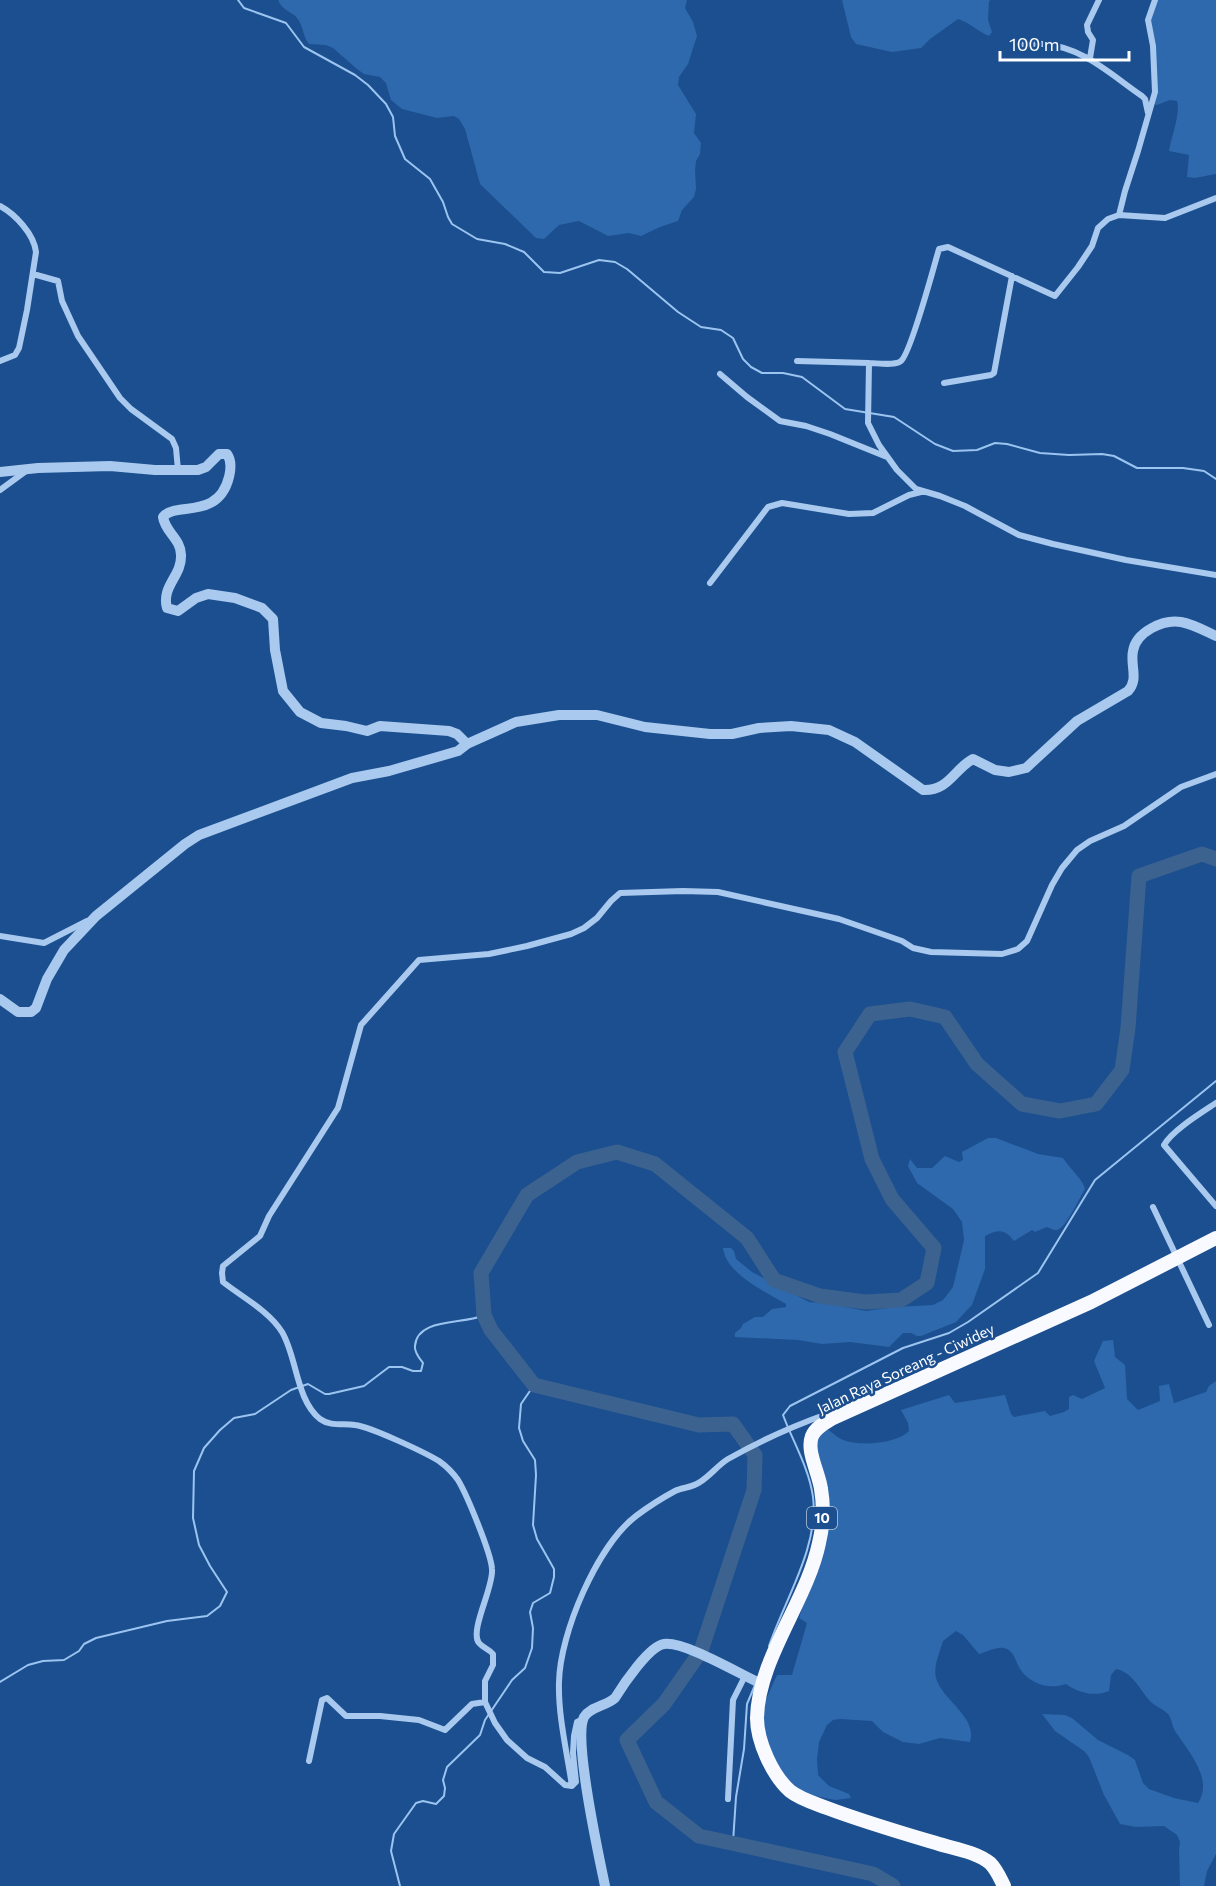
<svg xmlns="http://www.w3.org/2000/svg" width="1216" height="1886" viewBox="0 0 1216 1886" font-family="Commissioner,sans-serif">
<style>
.green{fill:#2e69ad}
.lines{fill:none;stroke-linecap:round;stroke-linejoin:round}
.stream{stroke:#9cc4f0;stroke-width:2}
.river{stroke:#3c6290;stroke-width:15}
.minor{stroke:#a9c9ee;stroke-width:6}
.tertiary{stroke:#a9c9ee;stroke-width:10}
.trunk{stroke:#f8faff;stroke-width:14}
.labels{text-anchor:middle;stroke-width:5;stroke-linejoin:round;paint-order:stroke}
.shield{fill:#1b4f8f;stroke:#bbcadd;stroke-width:1.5}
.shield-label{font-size:14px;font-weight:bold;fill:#fff}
.street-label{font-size:15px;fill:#fff;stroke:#1b4f8f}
</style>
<rect width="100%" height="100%" fill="#1b4f8f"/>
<!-- green -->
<path class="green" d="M278,0H687L685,8L693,22L697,36L688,64L679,77L678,85L696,114L694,133L701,143L700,154L696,161L695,170L696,189L694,197L682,210L678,221L660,227L641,236L629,233L608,236L579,221L559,225L544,239L536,238L480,184L465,129L459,119L454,116L437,118L402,109L391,100L386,83L380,77L364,74L357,69L333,48L326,45L309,44C303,37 304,29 299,21C294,11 284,13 278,0Z
M842,0H991L989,1L988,20L992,32L989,36C977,31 969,22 958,19L930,39L921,48L892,52L856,44L851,37Z
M1157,0H1216V174L1195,178L1187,177L1189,155L1169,151C1171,138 1181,113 1177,101L1170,100L1157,105L1153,104L1149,20Z
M988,1138H996L1038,1154L1063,1158C1069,1168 1083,1179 1085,1189C1080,1197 1066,1228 1057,1230C1054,1231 1050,1228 1047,1227L1035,1232L1032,1230L1014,1241C1005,1229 998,1229 985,1236V1269L972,1305L956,1322L921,1336H917L911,1333H903L889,1347L850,1342L822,1344L798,1340L735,1337V1333L741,1328L743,1324L755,1317H763L772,1309L786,1307V1304C766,1292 726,1274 723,1248H731L734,1251L736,1259L752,1272L809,1302L831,1304L866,1311L894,1307L933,1305L943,1300L953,1287L964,1240L962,1222L953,1209L917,1183L908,1166L910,1159L917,1168H932L945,1156L959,1162L963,1160L962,1152Z
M1113,1340L1115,1357L1125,1365L1127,1399L1138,1410L1160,1401L1159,1386L1169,1384L1174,1403L1206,1392L1209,1386L1216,1381V1854L1207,1871L1204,1886H1180L1179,1850L1180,1842L1177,1835L1164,1826L1136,1827L1120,1824L1104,1795L1089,1757L1084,1751L1055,1731L1042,1714L1065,1715L1072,1718L1098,1740L1128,1755L1135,1760L1143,1783L1149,1789L1174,1798L1198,1803C1214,1779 1188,1751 1175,1731C1172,1726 1172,1719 1168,1714C1162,1708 1154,1706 1149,1700C1139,1688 1132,1672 1116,1669L1111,1675L1109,1691C1095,1697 1078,1693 1066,1684C1049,1690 1030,1684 1020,1669C1016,1662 1014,1652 1007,1649C999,1645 987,1652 979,1654L963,1635L956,1631L943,1641C940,1652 933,1666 936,1678C942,1700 978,1717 970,1742L940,1738L919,1744L903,1742L883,1732L872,1721L840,1719L833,1720L827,1725L819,1742L817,1759L818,1775L829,1786L849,1794L851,1798L835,1800L790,1791L765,1739L762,1708L777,1675H792L807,1623L799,1618L822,1545L815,1450L821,1429C831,1428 833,1435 841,1439C858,1447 896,1444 909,1431L908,1423L901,1410L949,1395L955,1403L1005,1395L1011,1414L1014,1417L1045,1411L1050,1416L1064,1412L1069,1409V1397L1073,1395L1082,1399L1105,1388L1094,1361L1103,1341Z"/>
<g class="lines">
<!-- stream -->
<path class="stream" d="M238,0L244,8L286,23L304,47L355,75L368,85L386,104L393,117L395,136L405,159L430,179L443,202L448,217L452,224L477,239L505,244L524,252L544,272L560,273L599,260L615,262L627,269L678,312L701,327L721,330L733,338L743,359L751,367L762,373H783L802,377L845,409L894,417L935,444L953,451L977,450L995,443L1007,444L1040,453L1069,455L1102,454L1114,456L1137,468H1183L1204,471L1216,479
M769,1646C785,1599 819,1547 813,1497C809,1468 793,1442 783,1415L790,1406L903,1348L949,1333L968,1322L1038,1273L1095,1180L1216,1081
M0,1682L28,1665L43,1661L64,1660L79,1651L84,1644L96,1638L167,1621L207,1616L220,1606L227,1592L210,1566L199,1545L193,1518L194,1471L204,1448L220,1430L234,1418L255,1414L291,1390L308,1384L325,1394H329L364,1386L389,1367H402L413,1371H421L423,1363C420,1359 414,1352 415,1346C417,1317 465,1325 484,1315
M733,1842L736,1797L744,1749L747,1704L755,1685
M400,1886L391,1851L394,1834L416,1803L423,1801L436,1804L444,1796L445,1788L443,1780L447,1767L480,1735L485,1720L512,1680L525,1668L532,1648L533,1628L530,1612L533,1603L550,1593L554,1577V1569L537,1539L533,1525L536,1475L535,1460L523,1441L519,1428L521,1404L534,1385"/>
<!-- river -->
<path class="river" d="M893,1886L873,1874L699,1836L656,1802L627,1740L664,1704L701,1651L754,1490L755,1455L733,1424L699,1425L534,1385L491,1330L484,1315L481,1273L527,1195L577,1162L617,1152L655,1164L747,1238L774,1280L820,1296L865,1302L901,1300L927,1283L934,1248L892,1199L872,1159L845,1052L870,1014L910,1009L945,1017L977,1064L1022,1104L1060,1111L1096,1104L1122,1070L1128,1028L1139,876L1202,854L1216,859"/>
<!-- minor -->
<path class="minor" d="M1014,44C1024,45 1034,43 1043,44C1083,47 1110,74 1142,96L1145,99L1148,113
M1090,58L1093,40L1088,32L1087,25L1099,0
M1216,198L1165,218L1119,215L1108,219L1098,228L1092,246L1078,267L1055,296L948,247L939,249C934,266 911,353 901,361C895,366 877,363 869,363L868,423L879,445L897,470L916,489L940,496L965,506L1019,535L1053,544L1126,560L1216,575
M0,206C15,214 34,234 36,252L27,310L19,348L15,355L0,361
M1119,215L1125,191L1138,151L1155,92L1153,46L1148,20L1155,0
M33,274L58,281L62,301L78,336L120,398L131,409L172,439L176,448L178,470
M797,361L869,363
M720,374L747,397L780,421L806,426L830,434L887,457
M944,383L991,375L994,373L1012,276
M0,490L26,471
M710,583L768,507L782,503L849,514L873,513L909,495L921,492
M0,936L44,943L87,921
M1216,1103C1201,1113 1173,1130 1164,1145L1216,1206
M1153,1207L1209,1325
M583,1719L577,1722L574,1736L573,1753L576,1782L572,1786L565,1785L545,1767L527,1758L507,1740L495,1723L485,1702V1681L493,1665V1654C489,1649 483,1648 479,1643C469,1631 494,1587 492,1569C491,1553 467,1495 458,1480C453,1473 446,1466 439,1461C424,1452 371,1427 355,1425C343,1423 331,1427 320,1419C296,1400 297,1357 282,1332C269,1311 242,1297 223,1282L222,1273L223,1266L260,1236L269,1216L338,1108L361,1025L419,960L489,954L527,946L571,934L584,928L597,918L611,901L620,893L683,891L718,892L839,919L902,941L913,948L931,952L1002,954L1018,949L1027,941L1052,885L1062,868L1077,850L1090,841L1124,826L1181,787L1216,774
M309,1761L322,1700L327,1698L346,1716H380L419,1720L445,1730L472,1704L485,1702
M572,1786C567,1752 558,1716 559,1682C560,1633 597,1546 636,1516C648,1507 662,1498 675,1491C683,1487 692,1488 700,1482C710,1476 718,1465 728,1459C760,1441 793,1426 827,1414L831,1417
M728,1799L733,1700L745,1676"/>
<!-- tertiary -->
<path class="tertiary" d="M0,472L38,468L110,466L155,470H198L206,467L219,454H227C232,461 231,469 229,477C218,521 175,501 163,517C165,532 181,539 181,555C182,576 161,586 167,608L178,611L196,598L208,594L235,598L262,608L273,619L275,650L283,691L300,712L321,723L346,726L367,731L380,726L449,731L457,734L467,744
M0,999L18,1012H31L36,1008L47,979L64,950L96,916L185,844L199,835L352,778L389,771L458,751L467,744L516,722L559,715H597L645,727L710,734H732L759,728L791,726L829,730L855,742L923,790C949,791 954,769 973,759L995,770L1009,772L1026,768L1077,721L1128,691C1139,679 1130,666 1133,651C1136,632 1163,619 1181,622C1193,624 1205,631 1216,636
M605,1886C599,1856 573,1740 584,1717C590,1707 606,1706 615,1698C623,1685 649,1646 664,1644C685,1641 741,1675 762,1684"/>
<!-- trunk -->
<path class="trunk" d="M1004,1886C1000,1878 997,1870 990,1863C976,1852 956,1849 939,1844C902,1833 864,1822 827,1808C814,1803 800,1799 790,1791C772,1775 757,1741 757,1718C758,1659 807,1601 819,1543C823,1526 824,1506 821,1489C819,1473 806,1451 812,1436C816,1427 825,1423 833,1418L1091,1302L1216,1238"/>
</g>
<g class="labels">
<!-- shield labels -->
<rect class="shield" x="807" y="1507" width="30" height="22" rx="4.5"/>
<g class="shield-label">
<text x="822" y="1523">10</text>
</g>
<!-- street labels -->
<g class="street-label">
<text transform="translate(906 1369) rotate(-25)" y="5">Jalan Raya Soreang - Ciwidey</text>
</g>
</g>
<!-- scale -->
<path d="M1000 51v9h129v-9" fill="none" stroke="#ffffff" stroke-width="3"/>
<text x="1009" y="51" font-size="18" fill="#ffffff" stroke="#1b4f8f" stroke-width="4.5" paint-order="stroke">100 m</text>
</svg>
